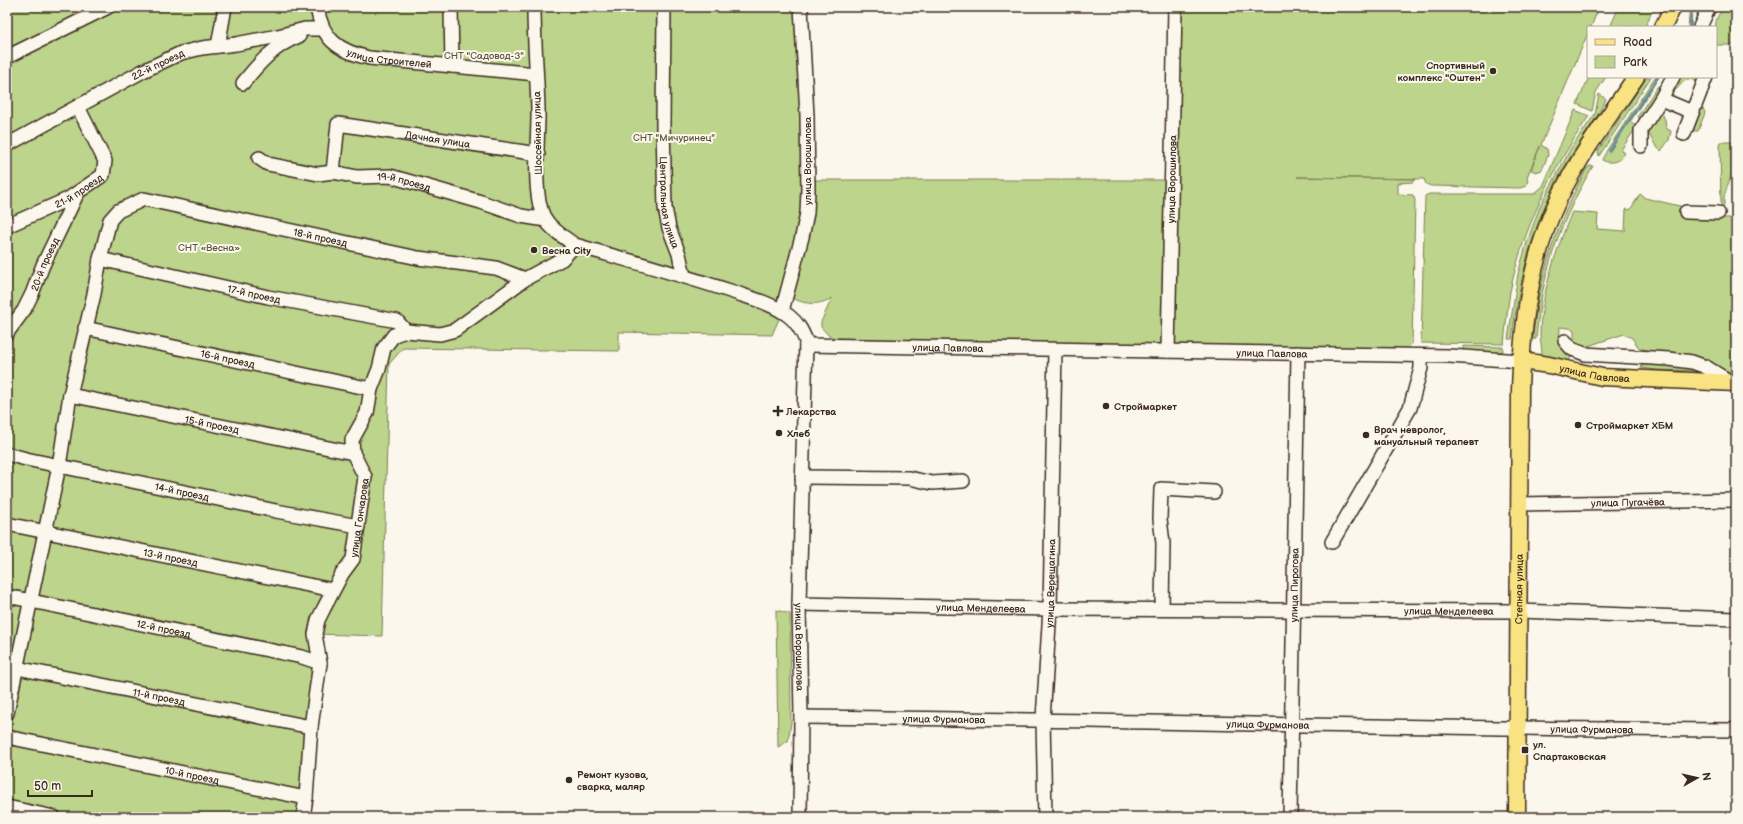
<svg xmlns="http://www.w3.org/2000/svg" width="1743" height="824" viewBox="0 0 1743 824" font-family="'Balsamiq Sans',sans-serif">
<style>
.green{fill:#bcd48b;stroke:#7c7f54}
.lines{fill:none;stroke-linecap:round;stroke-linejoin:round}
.stream{stroke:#688a97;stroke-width:2.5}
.minor-casing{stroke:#3b2a1e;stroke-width:16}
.major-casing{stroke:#3b2a1e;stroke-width:19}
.minor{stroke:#fbf7ec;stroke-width:13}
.major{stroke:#f8e281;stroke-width:16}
.poi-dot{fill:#3b2a1e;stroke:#fbf7ec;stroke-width:1.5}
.labels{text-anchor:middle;stroke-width:4;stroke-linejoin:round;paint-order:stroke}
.park-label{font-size:10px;fill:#5b5439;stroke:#fbf7ec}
.street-label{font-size:10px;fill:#3b2a1e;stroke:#fbf7ec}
.poi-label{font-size:10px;font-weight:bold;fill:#3b2a1e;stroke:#fbf7ec;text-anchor:start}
</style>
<rect width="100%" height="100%" fill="#fbf7ec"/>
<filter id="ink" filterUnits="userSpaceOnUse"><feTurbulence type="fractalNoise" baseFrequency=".025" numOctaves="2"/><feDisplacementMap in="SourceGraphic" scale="8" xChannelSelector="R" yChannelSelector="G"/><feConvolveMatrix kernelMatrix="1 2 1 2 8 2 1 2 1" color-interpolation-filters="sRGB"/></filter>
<g filter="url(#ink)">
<!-- green -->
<path class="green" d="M7,7H801L808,180H1171L1168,347L835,338L829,336L821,327V322L832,298C819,306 803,305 789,296L772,335L619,332V351L403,348L389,364L382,636L316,634L303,817H7Z
M1179,7H1599L1591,27H1588V33L1541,145L1547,149L1548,155L1542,170L1536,172L1531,170L1540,146L1527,177L1528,180L1526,186L1520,188L1431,186L1426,184L1424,179L1297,177L1415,179L1413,182L1398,183V194L1413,195L1415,200L1412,344L1407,349L1176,346L1174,343Z
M1619,7H1654L1645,27H1610Z
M1690,7H1698L1706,11L1705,13L1692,12L1691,27H1688Z
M1726,9L1736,10V45H1716C1716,32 1712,14 1726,9Z
M1589,77H1606L1596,92L1592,111L1577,104Z
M1647,77H1651L1599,156L1598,151Z
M1655,77H1659L1630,122L1637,127V134L1633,132L1621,150L1625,153C1620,161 1611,165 1602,160L1607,150Z
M1669,77L1642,125L1638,116L1657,87Z
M1676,77H1702L1700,83L1691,79L1684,81L1672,94L1668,92Z
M1599,94L1606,99C1594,124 1577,145 1563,169C1533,222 1519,279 1512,339H1508L1518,274L1527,242L1540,206L1556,176L1571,148L1595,114Z
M1699,108H1703L1705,113L1698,131H1695L1691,127Z
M1575,110L1589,116C1552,170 1523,228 1510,292C1507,309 1506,327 1504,344L1421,343L1425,196L1429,194H1534L1543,186Z
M1660,111L1665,119L1666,128L1671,131L1669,140L1661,151C1654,146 1650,135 1645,127Z
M1720,142H1736V160L1724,197V206H1721Z
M1590,166H1593C1559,224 1542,272 1536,339H1533C1538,278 1557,222 1587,168Z
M1640,194L1645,198L1684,207L1717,218H1736V373L1639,348L1632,338L1624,334L1585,347L1574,346V330L1569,328L1560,327L1559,345L1571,356L1570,359L1568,361L1542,355C1542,347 1540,340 1540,333C1541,294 1557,247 1572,212L1598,214L1597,229L1625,231L1626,210L1627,209L1630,210Z
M1463,346L1503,347V351L1495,353L1465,351L1463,350Z
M1658,364H1681L1700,371L1657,370L1641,368L1642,365Z
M776,610L790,614L791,723L788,741L778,747Z"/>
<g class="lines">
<!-- stream -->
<path class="stream" d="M1690,27L1691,10
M1609,151L1658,77"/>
<!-- minor casing -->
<g class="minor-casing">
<g id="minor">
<path id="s1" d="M317,7C322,40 339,51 369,58L536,74"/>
<path d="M451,7L452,66"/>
<path id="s2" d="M534,7C534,41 537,74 538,108C539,136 531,195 545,219C552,230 565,238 575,245C627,260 679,274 730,291C750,298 772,303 789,316C798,323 802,331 806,341L799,604L801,717L800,817"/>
<path id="s3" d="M664,7L663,127L665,208L669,228L679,254L684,276"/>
<path d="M1700,27L1709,7"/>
<path d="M218,46L225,7"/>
<path d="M7,57L108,7"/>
<path d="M243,83C259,63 275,45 299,36"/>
<path d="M1661,99L1673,77"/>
<path d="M1684,134L1706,77"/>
<path id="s4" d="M7,145L143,71L181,53L202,48L236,44L278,36L305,29H323"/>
<path d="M1641,146V130L1661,99L1692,112"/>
<path id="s5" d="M259,158L268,164L318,174L333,172L357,177L390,176L481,202L521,216L546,220"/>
<path id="s6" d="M333,172L338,124L538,154"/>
<path d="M1686,212L1718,213"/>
<path id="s7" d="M7,226L68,199L103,175L105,161L78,107"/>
<path id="s8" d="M100,259L268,297L397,321L406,331"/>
<path d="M782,311L802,237L807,213L808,190L807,115L801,7"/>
<path id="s9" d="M85,328L371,389"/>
<path id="s10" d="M7,333L24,310L32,294L43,265L77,194"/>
<path d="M1565,341L1572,349L1585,354L1669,359L1692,362L1706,367L1732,383"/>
<path id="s11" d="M806,345L1449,356L1521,361"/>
<path id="s12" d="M1168,351L1175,7"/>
<path id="s13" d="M70,395L353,453"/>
<path id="s14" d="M7,454L26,459L276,511L358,526"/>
<path d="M802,477L909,478L932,483L963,481"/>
<path id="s15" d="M1519,504L1736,500"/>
<path id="s16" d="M7,524L333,590"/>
<path d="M1332,542L1410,408L1421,368V356"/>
<path id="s17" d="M7,596L302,657L320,663"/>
<path id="s18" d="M799,604L1050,609L1518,611L1736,619"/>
<path d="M1162,609L1163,543L1160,519L1161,489L1214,492"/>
<path id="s19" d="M7,666L311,727"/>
<path id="s20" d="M7,713L59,466L70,395L94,294L100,259L110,220L118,211L144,199L418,258L496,268L525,279"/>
<path id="s21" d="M801,717C1112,720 1424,729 1736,730"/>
<path id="s22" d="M7,737L306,798"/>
<path d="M7,807L54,817"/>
<path id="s23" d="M303,817L306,798L311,727L320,663L315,634L318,620L324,608L342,574L353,559L365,477L353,453L352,440L367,413L371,389L379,369L384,348L394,335L406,331L440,334L455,330L525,279L562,259L575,245"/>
<path id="s24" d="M1045,817L1043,719L1050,609L1055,350"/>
<path id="s25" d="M1290,817L1298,353"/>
</g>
</g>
<!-- major casing -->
<g class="major-casing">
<g id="major">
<path d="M1663,27L1673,7"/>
<path id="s26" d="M1521,361L1549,365L1602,377L1736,383"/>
<path id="s27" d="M1517,817L1520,391C1522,324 1530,259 1559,198C1580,155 1609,116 1636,77"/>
</g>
</g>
<!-- minor -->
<use href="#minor" class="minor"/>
<!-- major -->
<use href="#major" class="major"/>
</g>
</g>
<!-- markers -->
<g class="poi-dot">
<circle cx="1493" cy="71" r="4"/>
<circle cx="534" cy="250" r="4"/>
<circle cx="1106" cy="406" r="4"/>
<path d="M776 405h4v4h4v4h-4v4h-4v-4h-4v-4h4z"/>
<circle cx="1578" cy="425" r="4"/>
<circle cx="779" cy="433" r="4"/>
<circle cx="1366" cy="435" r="4"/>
<rect x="1521" y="746" width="8" height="8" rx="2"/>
<circle cx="569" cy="780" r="4"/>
</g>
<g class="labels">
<!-- park labels -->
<g class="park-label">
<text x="484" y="59">СНТ "Садовод-3"</text>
<text x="674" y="141">СНТ "Мичуринец"</text>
<text x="209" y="251">СНТ «Весна»</text>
</g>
<!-- street labels -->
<g class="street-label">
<text dy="4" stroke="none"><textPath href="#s1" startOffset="99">улица Строителей</textPath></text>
<text dy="4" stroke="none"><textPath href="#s4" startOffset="171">22-й проезд</textPath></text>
<text transform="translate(537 133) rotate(-91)" y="4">Шоссейная улица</text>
<text dy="4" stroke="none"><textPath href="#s6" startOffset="149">Дачная улица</textPath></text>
<text transform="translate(807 161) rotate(-90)" y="4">улица Ворошилова</text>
<text dy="4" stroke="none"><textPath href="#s12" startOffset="172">улица Ворошилова</textPath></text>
<text dy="4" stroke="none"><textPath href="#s5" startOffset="149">19-й проезд</textPath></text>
<text dy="4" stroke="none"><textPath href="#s7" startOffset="80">21-й проезд</textPath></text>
<text dy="4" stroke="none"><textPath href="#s3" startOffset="196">Центральная улица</textPath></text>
<text dy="4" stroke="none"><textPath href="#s20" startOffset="725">18-й проезд</textPath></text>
<text dy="4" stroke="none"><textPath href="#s10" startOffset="79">20-й проезд</textPath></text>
<text dy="4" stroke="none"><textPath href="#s8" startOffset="158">17-й проезд</textPath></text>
<text dy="4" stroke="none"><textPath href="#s11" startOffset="142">улица Павлова</textPath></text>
<text dy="4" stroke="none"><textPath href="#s11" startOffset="466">улица Павлова</textPath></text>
<text dy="4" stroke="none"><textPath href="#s9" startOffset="146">16-й проезд</textPath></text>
<text dy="4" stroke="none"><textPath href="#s26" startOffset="75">улица Павлова</textPath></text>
<text dy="4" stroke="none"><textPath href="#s13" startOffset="145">15-й проезд</textPath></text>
<text dy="4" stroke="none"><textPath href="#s14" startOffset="179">14-й проезд</textPath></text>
<text dy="4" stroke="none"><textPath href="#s15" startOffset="109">улица Пугачёва</textPath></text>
<text dy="4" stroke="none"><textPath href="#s23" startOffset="311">улица Гончарова</textPath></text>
<text dy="4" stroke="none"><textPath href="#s16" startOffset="167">13-й проезд</textPath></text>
<text dy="4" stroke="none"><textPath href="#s24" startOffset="234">улица Верещагина</textPath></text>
<text dy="4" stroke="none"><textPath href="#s25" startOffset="232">улица Пирогова</textPath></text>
<text dy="4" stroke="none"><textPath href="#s27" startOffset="228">Степная улица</textPath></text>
<text dy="4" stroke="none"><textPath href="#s18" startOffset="182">улица Менделеева</textPath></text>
<text dy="4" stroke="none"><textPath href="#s18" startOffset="650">улица Менделеева</textPath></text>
<text dy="4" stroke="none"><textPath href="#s17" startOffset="160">12-й проезд</textPath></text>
<text dy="4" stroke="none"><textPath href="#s2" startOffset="816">улица Ворошилова</textPath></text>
<text dy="4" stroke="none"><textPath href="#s19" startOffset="155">11-й проезд</textPath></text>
<text dy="4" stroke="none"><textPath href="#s21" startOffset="143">улица Фурманова</textPath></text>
<text dy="4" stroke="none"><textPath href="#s21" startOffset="467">улица Фурманова</textPath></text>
<text dy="4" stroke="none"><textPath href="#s21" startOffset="791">улица Фурманова</textPath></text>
<text dy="4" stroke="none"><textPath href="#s22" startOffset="189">10-й проезд</textPath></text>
</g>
<!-- poi labels -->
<g class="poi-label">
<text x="1485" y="69" text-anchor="end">Спортивный<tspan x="1485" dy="12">комплекс "Оштен"</tspan></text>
<text x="542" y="254">Весна City</text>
<text x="1114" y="410">Строймаркет</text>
<text x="786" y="415">Лекарства</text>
<text x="1586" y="429">Строймаркет ХБМ</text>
<text x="1374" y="433">Врач невролог,<tspan x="1374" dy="12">мануальный терапевт</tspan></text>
<text x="787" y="437">Хлеб</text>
<text x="1533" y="748">ул.<tspan x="1533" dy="12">Спартаковская</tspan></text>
<text x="577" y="778">Ремонт кузова,<tspan x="577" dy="12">сварка, маляр</tspan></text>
</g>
</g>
<!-- margin -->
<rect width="1743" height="824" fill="none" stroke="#fbf7ec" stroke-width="24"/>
<rect x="12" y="12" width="1719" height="800" fill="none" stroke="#3b2a1e" stroke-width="1.5" filter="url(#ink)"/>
<!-- legend -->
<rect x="1587" y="26" width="130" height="52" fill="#fbf7ec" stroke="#aea59a"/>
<rect x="1595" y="39" width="20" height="6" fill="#f8e281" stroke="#aea59a"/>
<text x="1623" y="46" font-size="12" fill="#3b2a1e">Road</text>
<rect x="1595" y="56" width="20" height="12" fill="#bcd48b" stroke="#aea59a"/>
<text x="1623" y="66" font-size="12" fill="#3b2a1e">Park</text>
<!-- north arrow -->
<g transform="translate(1697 778) rotate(82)" stroke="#fbf7ec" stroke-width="3" paint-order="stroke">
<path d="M0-3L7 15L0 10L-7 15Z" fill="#3b2a1e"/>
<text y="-6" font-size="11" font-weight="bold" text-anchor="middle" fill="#3b2a1e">N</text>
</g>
<!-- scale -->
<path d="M28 790v6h64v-6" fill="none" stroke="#3b2a1e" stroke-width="2"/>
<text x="34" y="790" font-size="12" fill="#3b2a1e" stroke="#fbf7ec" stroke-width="3" paint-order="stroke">50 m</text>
</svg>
